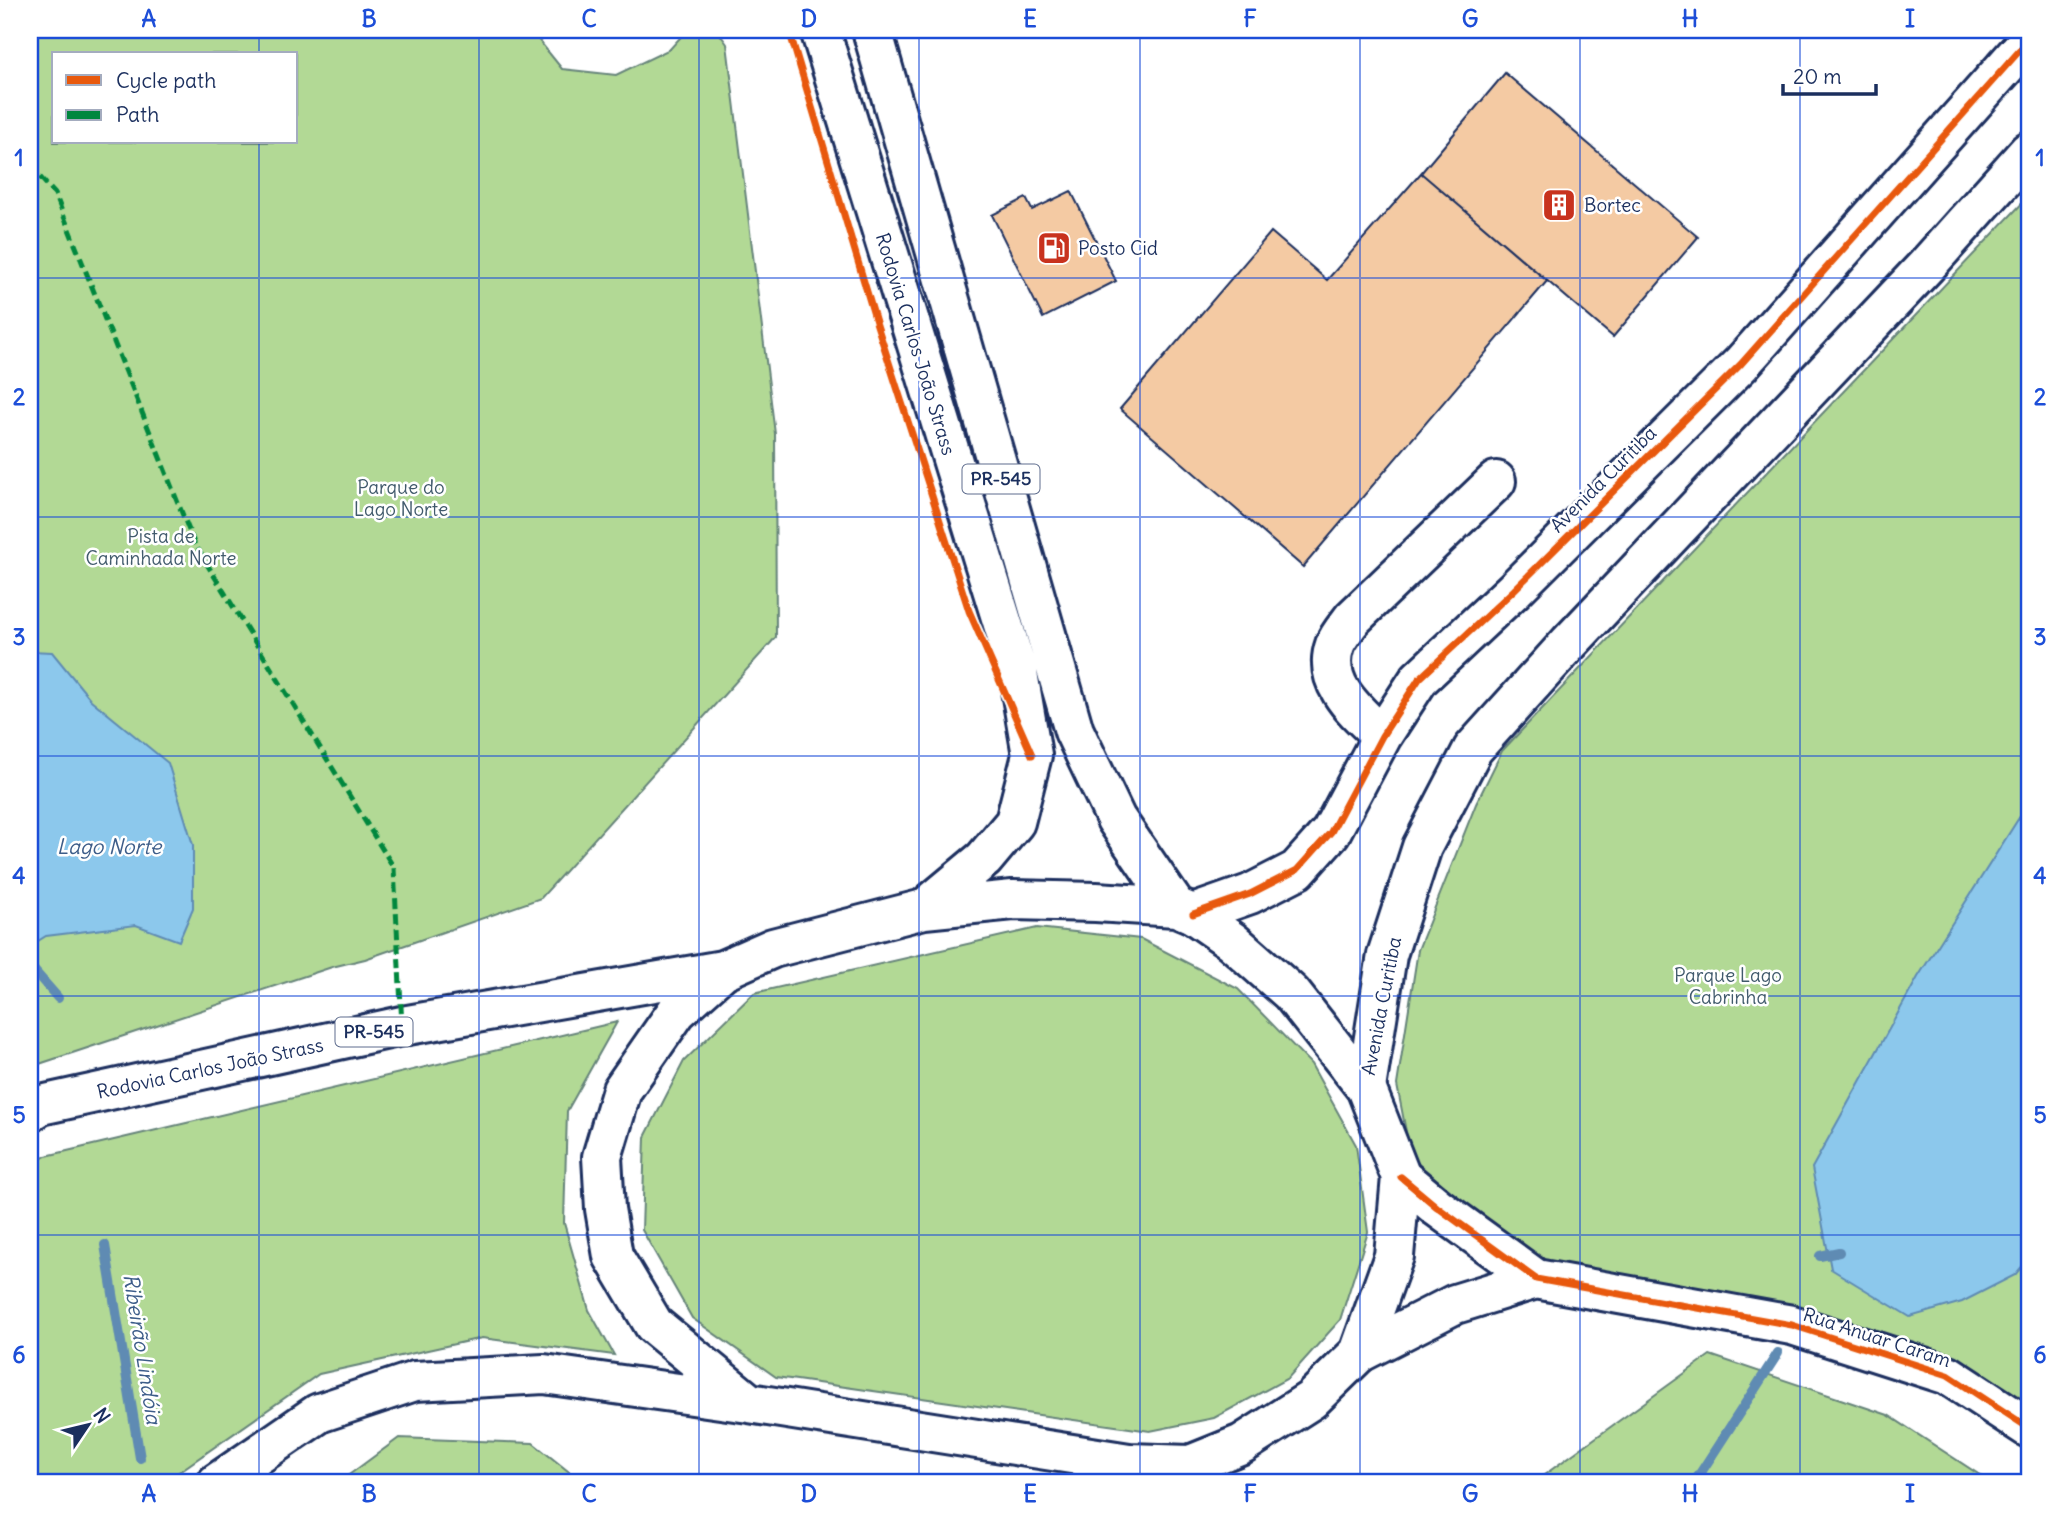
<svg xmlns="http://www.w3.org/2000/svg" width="2059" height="1513" viewBox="0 0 2059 1513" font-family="Delius,sans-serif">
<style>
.green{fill:#b2d995;stroke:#66847a;stroke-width:2;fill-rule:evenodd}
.water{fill:#8cc8ec;stroke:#5f8bb3;stroke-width:2}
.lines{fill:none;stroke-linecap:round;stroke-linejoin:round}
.stream{stroke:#5f8bb3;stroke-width:10}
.building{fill:#f4caa3;stroke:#1b2f5e;stroke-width:2}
.minor-casing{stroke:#1b2f5e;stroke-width:44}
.highway-casing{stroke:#1b2f5e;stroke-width:44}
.minor{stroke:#fff;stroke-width:38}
.highway{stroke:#fff;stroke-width:38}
.quiet{stroke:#00873e;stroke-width:5;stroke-dasharray:10 5;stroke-linecap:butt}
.cycleway-casing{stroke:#fff;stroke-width:11}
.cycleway{stroke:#e8590c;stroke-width:7}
.grid{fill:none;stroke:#1d4ed8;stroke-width:2;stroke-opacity:0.55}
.labels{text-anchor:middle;stroke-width:5;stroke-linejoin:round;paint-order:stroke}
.shield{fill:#fff;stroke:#5f6d8e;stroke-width:2}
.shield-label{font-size:18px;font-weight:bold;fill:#1b2f5e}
.poi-label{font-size:19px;fill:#1b2f5e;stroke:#fff;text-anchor:start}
.street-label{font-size:19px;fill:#1b2f5e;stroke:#fff}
.park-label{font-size:19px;fill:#415a6c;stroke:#fff}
.water-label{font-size:21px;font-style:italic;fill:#3d5d89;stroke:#fff}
.neatline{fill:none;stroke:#1d4ed8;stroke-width:2.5}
.grid-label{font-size:23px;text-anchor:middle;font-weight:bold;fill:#1d4ed8}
</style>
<rect width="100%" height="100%" fill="#fff"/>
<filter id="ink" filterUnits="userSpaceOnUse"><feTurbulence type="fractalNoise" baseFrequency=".0143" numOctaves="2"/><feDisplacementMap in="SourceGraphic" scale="14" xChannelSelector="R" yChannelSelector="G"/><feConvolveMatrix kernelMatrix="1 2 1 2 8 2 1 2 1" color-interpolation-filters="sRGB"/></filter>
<g filter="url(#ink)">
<!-- green -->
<path class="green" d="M30,30H534L537,38L562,69L616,75L670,49L687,30H717L727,44L775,434L776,637L541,898L365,959L332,967L30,1067ZM54,54H296V142H54Z
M2029,196V1409L1548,1268L1413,1168L1397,1085L1418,950L1476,804L1502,751Z
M1037,928L1141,939L1238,989L1311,1064L1356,1145L1368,1232L1340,1320L1288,1378L1214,1418L1150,1431L776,1377L692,1318L642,1230L645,1137L684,1061L754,993Z
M617,1022L567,1111L564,1223L589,1310L614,1355L482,1338L319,1374L163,1483H30V1165L46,1156Z
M1710,1355L1888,1415L1992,1483H1533Z
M399,1438L533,1443L583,1483H338Z"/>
<!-- water -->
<path class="water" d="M30,651L52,652L91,700L168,763L193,845V908L179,941L136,925L46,936L30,946Z
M2029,802V1258L2015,1275L1962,1302L1910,1317L1831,1269L1812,1168L1918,977Z"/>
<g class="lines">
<!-- stream -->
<path class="stream" d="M30,966L58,998
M105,1245L140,1458
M1820,1256L1839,1252
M1694,1483L1778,1353"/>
</g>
<!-- building -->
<path class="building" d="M1505,73L1698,237L1613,337L1421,173Z
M1421,173L1547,281L1303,567L1120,409L1271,232L1327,280Z
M1071,191L1116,281L1043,318L992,215L1026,198L1032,210Z"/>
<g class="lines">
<!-- minor casing -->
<g class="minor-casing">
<path id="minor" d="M1382,736C1358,713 1321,684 1335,645C1338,636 1347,626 1353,618L1496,481
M1193,914L1250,894L1297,870L1331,832L1382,736L1419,679L1514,590L1741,364L2029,40
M1366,1088L1387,955L1422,847L1473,749L1569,643L1927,265L2029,151
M1401,1177L1437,1207L1536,1279L1792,1325L1948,1375L2029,1428
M1359,1353L1455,1304L1536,1279"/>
</g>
<!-- highway casing -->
<g class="highway-casing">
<path id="highway" d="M820,30L1018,673L1032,755L1015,822L984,859L924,909
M872,30L1074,731L1116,819L1176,907
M1013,900L1096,902L1176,907L1193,914L1232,941L1291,993L1366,1088L1401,1177L1394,1256L1359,1353L1311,1400L1242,1444L1190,1465L1129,1463L749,1403L654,1325L613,1256L605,1209L602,1157L622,1090L677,1011L723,970L773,948L924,909Z
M30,1112L41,1105L402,1026L723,970
M217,1483L319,1413L415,1381L544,1374L749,1403"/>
</g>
<!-- minor -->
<use href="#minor" class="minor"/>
<!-- highway -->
<use href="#highway" class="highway"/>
<!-- quiet -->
<path class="quiet" d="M30,166L55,194L194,543L394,868L402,1026"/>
<!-- cycleway casing -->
<g class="cycleway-casing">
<path id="cycleway" d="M789,30L876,322L969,611L1032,755
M1193,914L1250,894L1297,870L1331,832L1382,736L1419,679L1514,590L1741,364L2029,40
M1401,1177L1437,1207L1536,1279L1792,1325L1948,1375L2029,1428"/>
</g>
<!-- cycleway -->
<use href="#cycleway" class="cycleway"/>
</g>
</g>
<!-- grid -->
<path class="grid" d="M259,30V54M479,30V1483M699,30V1483M919,30V1483M1140,30V1483M1360,30V1483M1580,30V1483M1800,30V1483M259,142V1483M30,278H2029M30,517H2029M30,756H2029M30,996H2029M30,1235H2029"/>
<!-- icons -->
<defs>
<g id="building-square" transform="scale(1.75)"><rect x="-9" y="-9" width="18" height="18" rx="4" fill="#c8321e" stroke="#fff"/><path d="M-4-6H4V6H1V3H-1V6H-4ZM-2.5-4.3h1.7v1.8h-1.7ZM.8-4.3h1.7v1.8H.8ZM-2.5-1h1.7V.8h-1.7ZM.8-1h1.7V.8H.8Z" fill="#fff"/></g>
<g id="fuel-square" transform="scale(1.75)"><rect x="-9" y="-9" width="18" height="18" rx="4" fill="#c8321e" stroke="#fff"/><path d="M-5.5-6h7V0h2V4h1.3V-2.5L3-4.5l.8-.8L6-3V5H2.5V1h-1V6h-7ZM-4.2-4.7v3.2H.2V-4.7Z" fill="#fff"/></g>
</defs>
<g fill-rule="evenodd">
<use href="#building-square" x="1559" y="205"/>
<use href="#fuel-square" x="1054" y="248"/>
</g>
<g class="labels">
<!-- shield labels -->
<g class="shield">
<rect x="962.5" y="464.5" width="77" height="29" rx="5"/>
<rect x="335.5" y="1017.5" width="77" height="29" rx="5"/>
</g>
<g class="shield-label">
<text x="1001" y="485">PR-545</text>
<text x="374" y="1038">PR-545</text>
</g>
<!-- poi labels -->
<g class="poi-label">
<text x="1584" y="212">Bortec</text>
<text x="1078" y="255">Posto Cid</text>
</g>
<!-- street labels -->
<g class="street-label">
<text transform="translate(916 344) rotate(73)" y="7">Rodovia Carlos João Strass</text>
<text transform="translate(1603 479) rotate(-45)" y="7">Avenida Curitiba</text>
<text transform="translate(1381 1006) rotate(-79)" y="7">Avenida Curitiba</text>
<text transform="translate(210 1068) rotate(-12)" y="7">Rodovia Carlos João Strass</text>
<text transform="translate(1877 1337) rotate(18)" y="7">Rua Anuar Caram</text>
</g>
<!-- park labels -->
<g class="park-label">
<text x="401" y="494">Parque do<tspan x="401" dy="22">Lago Norte</tspan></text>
<text x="161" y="543">Pista de<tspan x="161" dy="22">Caminhada Norte</tspan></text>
<text x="1728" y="982">Parque Lago<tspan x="1728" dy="22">Cabrinha</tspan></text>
</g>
<!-- water labels -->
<g class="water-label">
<text x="109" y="854">Lago Norte</text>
<text transform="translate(142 1349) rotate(81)" y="7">Ribeirão Lindóia</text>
</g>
</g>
<!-- margin -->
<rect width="2059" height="1513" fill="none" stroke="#fff" stroke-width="77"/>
<!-- legend -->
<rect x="52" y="52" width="245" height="91" fill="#ffffff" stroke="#a4acbf" stroke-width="2"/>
<rect x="66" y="75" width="35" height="10" fill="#e8590c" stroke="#a4acbf" stroke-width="2"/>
<text x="116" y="88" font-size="21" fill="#1b2f5e">Cycle path</text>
<rect x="66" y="110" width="35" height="10" fill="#00873e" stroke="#a4acbf" stroke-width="2"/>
<text x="116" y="122" font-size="21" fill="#1b2f5e">Path</text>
<!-- north arrow -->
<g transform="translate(88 1425) rotate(55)" stroke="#ffffff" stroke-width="5" paint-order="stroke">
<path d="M0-5L12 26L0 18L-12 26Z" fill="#1b2f5e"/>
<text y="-10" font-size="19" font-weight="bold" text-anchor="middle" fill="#1b2f5e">N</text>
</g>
<!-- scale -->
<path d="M1783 84v10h93v-10" fill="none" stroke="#1b2f5e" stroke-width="3.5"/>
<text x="1793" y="84" font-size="21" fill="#1b2f5e" stroke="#ffffff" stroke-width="5" paint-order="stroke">20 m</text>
<rect x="38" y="38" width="1983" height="1436" class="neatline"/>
<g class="grid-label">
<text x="149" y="27">A</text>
<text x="369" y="27">B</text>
<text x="589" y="27">C</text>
<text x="809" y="27">D</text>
<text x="1030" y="27">E</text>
<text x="1250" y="27">F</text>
<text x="1470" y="27">G</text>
<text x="1690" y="27">H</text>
<text x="1910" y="27">I</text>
<text x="19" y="166">1</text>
<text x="2040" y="166">1</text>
<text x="19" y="405">2</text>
<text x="2040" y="405">2</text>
<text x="19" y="645">3</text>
<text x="2040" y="645">3</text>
<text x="19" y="884">4</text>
<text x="2040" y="884">4</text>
<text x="19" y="1123">5</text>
<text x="2040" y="1123">5</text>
<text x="19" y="1363">6</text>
<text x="2040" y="1363">6</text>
<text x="149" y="1502">A</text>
<text x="369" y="1502">B</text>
<text x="589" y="1502">C</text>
<text x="809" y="1502">D</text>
<text x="1030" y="1502">E</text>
<text x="1250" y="1502">F</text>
<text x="1470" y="1502">G</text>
<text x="1690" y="1502">H</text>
<text x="1910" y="1502">I</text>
</g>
</svg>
